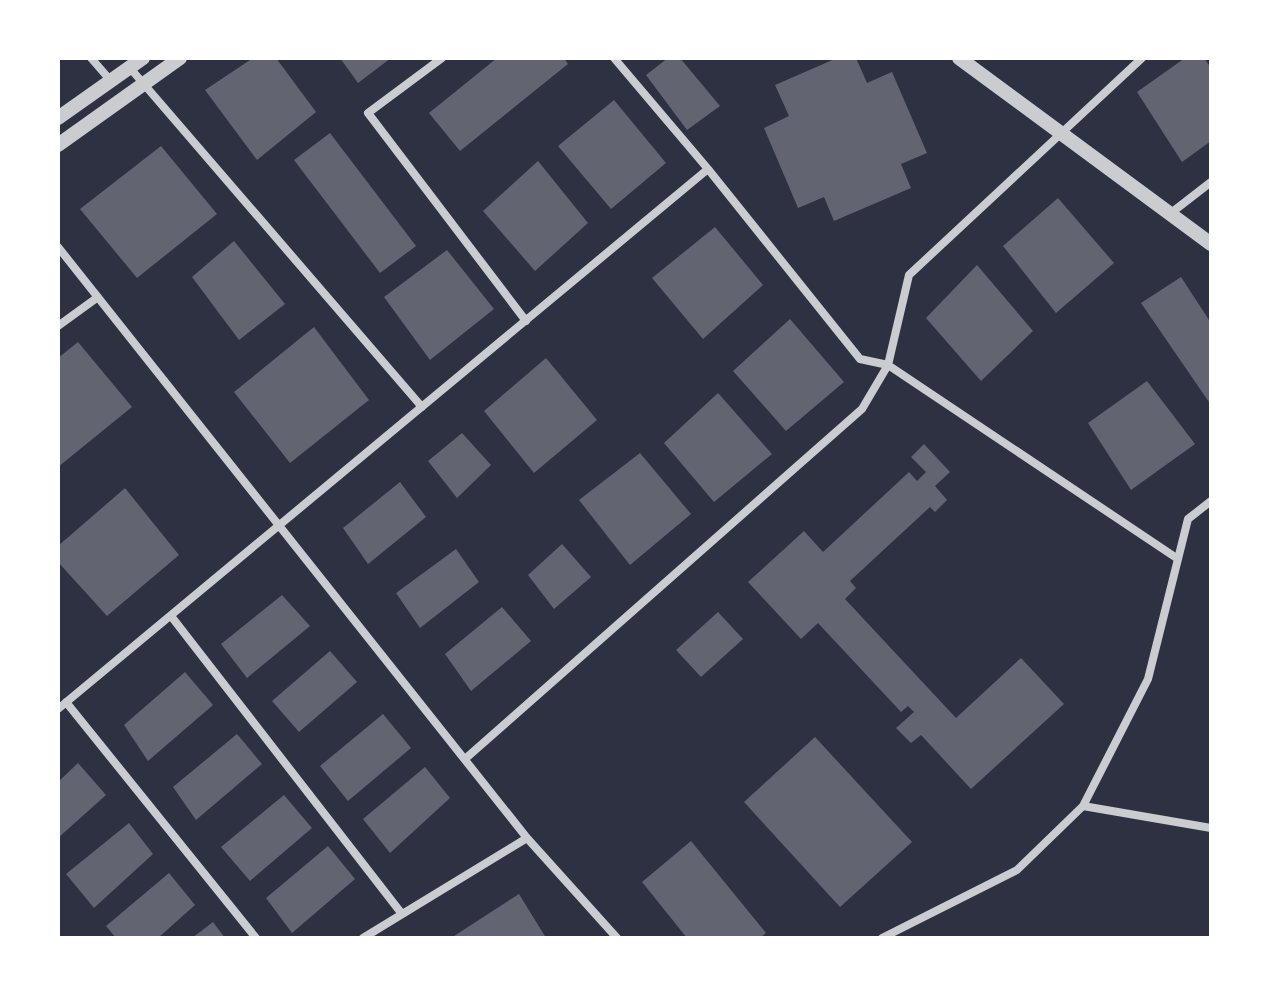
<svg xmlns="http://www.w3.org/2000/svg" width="1269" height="996" viewBox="0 0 1269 996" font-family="'Archivo Narrow',sans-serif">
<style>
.building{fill:#626471}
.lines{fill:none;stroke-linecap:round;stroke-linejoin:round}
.minor{stroke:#caccd0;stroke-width:8}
.tertiary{stroke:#caccd0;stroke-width:14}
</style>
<rect width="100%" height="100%" fill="#2d3142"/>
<!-- building -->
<path class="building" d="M253,58H276L316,112L257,160L205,90Z
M340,58H391L358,83Z
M497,58H564L568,64L460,151L429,113Z
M668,58H680L720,106L687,130L646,75Z
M837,58H856L867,83L892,72L927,153L901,164L911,188L834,221L824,197L798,208L764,128L789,116L775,85Z
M1185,58H1204L1211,68V141L1182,162L1137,92Z
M614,100L666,163L611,209L558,146Z
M330,133L416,246L380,273L294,160Z
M161,146L217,214L137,278L80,209Z
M538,161L588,223L535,271L483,211Z
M1058,198L1114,263L1056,313L1003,246Z
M715,227L763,285L703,339L652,278Z
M234,241L285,304L239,340L192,277Z
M447,250L494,309L430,360L384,297Z
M977,265L1033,331L981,381L926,318Z
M1181,277L1211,323V405L1141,303Z
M790,319L844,382L786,431L733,371Z
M314,327L369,400L290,463L234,392Z
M78,342L132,407L58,467V358Z
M546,358L597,420L534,473L484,411Z
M1147,381L1195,444L1131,490L1088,423Z
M718,393L772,454L714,502L664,443Z
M462,433L491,465L457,498L428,461Z
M924,444L950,472L935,486L947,500L935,512L930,507L850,581L856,588L845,599L956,718L1021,658L1064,704L971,789L921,735L911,743L896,728L914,712L908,706L901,712L818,623L801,639L748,582L804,531L823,552L909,472L917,481L926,472L911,457Z
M640,453L691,514L630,565L579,500Z
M400,482L426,517L368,564L343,528Z
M125,488L179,555L107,616L58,562V546Z
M562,544L591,577L554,609L528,575Z
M456,549L479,582L420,628L396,593Z
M282,595L310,626L247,678L221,644Z
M502,607L531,641L471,691L445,654Z
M718,612L743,639L701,677L676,650Z
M330,651L357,682L299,732L272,701Z
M185,672L213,705L148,761L124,725Z
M383,714L411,748L348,801L320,766Z
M237,734L262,764L196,820L173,787Z
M815,737L912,842L840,907L744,802Z
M78,763L106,795L58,838V782Z
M425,767L450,798L390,853L363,819Z
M284,795L312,828L250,881L221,847Z
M129,823L153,854L94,908L66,874Z
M691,841L766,933L760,938H687L642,882Z
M328,846L355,879L292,933L266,898Z
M169,873L195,905L158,938H116L106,926Z
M519,894L546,938H451Z
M213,922L225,938H192Z"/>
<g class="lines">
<!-- minor -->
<path class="minor" d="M91,58L111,81
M442,58L368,113L526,321
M614,58L708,169L860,359L888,365L1178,559
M130,68L422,407
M1171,213L1211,182
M58,247L527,838L617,938
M58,326L98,297
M171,616L402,914
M66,702L256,938
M58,709L708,169
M465,759L862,409L888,365L909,275L1142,58
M1083,806L1211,828
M363,938L527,838
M882,938L1017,870L1083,806L1148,679L1188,519L1211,501"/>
<!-- tertiary -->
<path class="tertiary" d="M959,58L1211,244
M58,118L143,58
M58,145L180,58"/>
</g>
<!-- border -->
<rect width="1269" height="996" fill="none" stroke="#ffffff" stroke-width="120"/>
</svg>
